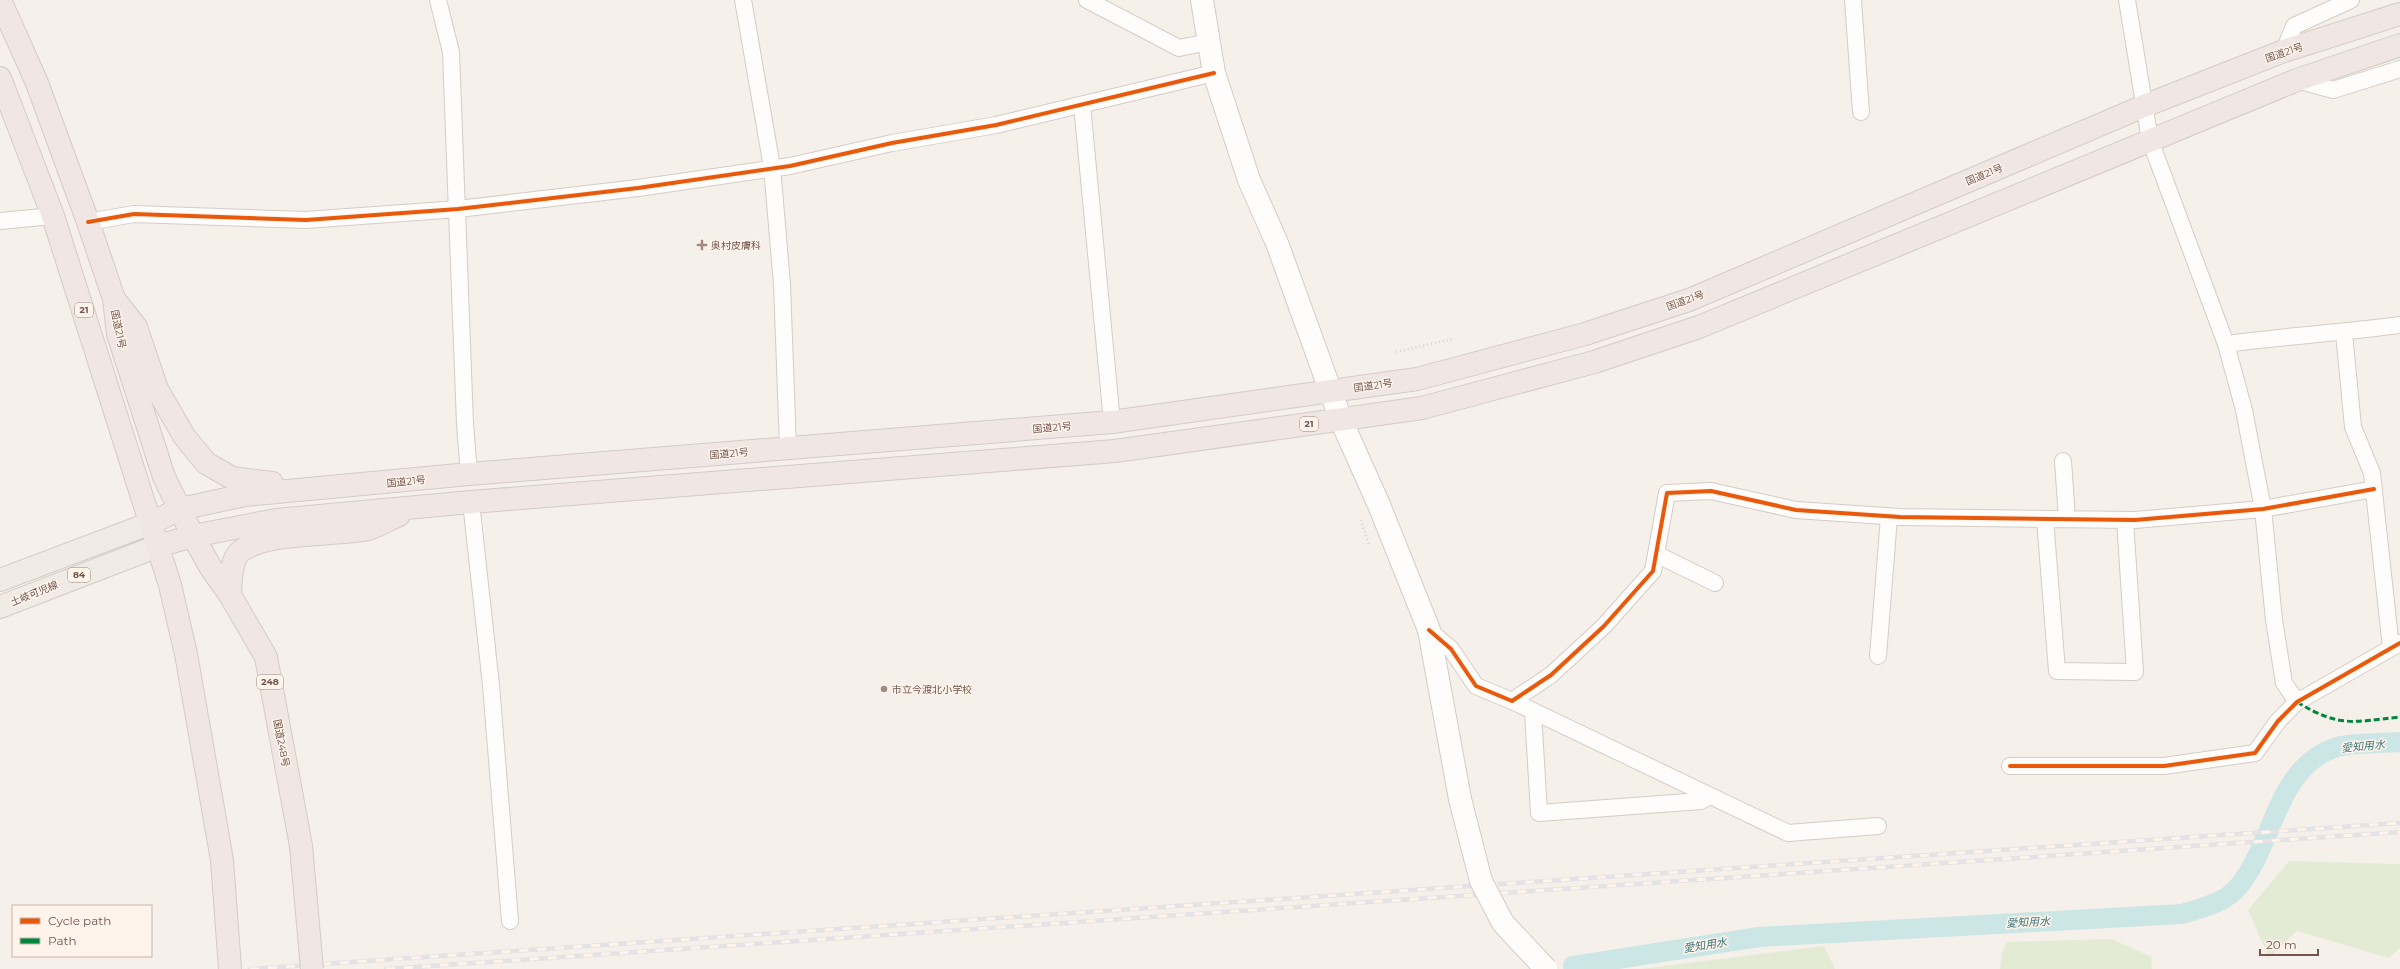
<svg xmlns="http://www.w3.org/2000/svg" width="2400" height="969" viewBox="0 0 2400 969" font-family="Montserrat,'Noto Sans JP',sans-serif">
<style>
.green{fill:#e4ebd5}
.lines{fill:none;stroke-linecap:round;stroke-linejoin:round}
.canal{stroke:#cce6e5;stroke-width:20}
.street-casing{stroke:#d4ccc7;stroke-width:18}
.secondary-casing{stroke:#d4cbc6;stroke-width:24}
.primary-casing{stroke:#d5cac6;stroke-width:24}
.highway-casing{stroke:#d5cac6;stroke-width:24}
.path{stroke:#d8d0ce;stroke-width:2.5;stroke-dasharray:1 3;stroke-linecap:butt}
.street{stroke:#fefdfc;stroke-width:16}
.secondary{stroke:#fefdfc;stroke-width:22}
.primary{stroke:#f1ebe5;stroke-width:22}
.highway{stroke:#f0e7e4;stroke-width:22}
.rail-casing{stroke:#e4e2e4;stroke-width:4.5}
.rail{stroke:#fef4eb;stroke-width:3;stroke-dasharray:9;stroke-linecap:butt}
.secondary-bridge-casing{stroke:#d4cbc6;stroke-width:24;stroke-linecap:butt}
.highway-bridge-casing{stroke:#d5cac6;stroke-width:24;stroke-linecap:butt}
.secondary-bridge{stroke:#fefdfc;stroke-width:22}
.highway-bridge{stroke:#f0e7e4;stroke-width:22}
.quiet{stroke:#00873e;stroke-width:3;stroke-dasharray:6 3;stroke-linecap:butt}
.cycleway-casing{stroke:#fef4eb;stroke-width:6}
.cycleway{stroke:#e8590c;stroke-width:4}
.poi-dot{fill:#a08b83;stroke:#fef4eb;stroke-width:1.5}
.labels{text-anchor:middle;stroke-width:3;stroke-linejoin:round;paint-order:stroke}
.shield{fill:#fef4eb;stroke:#9c857c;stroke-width:1}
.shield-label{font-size:9px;font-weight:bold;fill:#72554c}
.street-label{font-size:10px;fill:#72554c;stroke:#fef4eb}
.poi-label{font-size:10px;fill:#72554c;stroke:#fef4eb;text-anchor:start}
.water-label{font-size:11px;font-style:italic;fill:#43797d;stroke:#fef4eb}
</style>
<rect width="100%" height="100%" fill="#f6f0ea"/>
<!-- green -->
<path class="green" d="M2289,861L2400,864V948L2389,958L2297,931L2269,958L2248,910Z
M2112,939L2151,957L2152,969H2000L2002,952L2007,942Z
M1824,946L1835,969H1640Z"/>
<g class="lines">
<!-- canal -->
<path class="canal" d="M1573,966L1759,937L2182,914C2201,908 2225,903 2238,887C2275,843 2275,767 2337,747C2351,742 2383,744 2400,742"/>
<!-- street casing -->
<g class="street-casing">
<path id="street" d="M438,0L451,52L465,424L469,474
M743,0L772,167L782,284L788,448
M1087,0L1179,48L1208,42
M1853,0L1861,112
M2127,0L2150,140L2226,344L2244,410L2263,509L2274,620L2284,683L2297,702
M2284,51L2294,26L2351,0
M2297,80L2333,90L2400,69
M1082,105L1112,422
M0,221L53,216
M88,222L134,214L306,220L458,209L638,188L790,166L892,143L996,125L1214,73
M2344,333L2353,427L2372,473L2391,648
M2226,344C2284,336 2342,333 2400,325
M2063,461L2067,519
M471,502L491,685L510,921
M2045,519L2057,671L2135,672L2125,520
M1656,554L1715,583
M1429,630L1451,649L1476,686L1512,701L1551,675L1604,626L1653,571L1667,493L1711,491L1796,510L1900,517L2135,520L2263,509L2374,489
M1878,656L1889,517
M1512,701L1788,833L1878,826
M1533,712L1539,813L1701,801L1710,796
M2010,766H2164L2255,753L2278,721L2297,702L2400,643"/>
</g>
<!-- secondary casing -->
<g class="secondary-casing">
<path id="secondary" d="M1202,0L1214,73L1249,180L1277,243L1341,420L1379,505L1429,630L1460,799"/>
</g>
<!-- primary casing -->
<g class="primary-casing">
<path id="primary" d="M0,580L151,523
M0,607L158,546"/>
</g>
<!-- highway casing -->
<g class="highway-casing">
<path id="highway" d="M0,0L37,83L88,222L114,299L118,334L164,477L193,536L211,568L230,595L266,657L301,846
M0,78L53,216L170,585L186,654L222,860L230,969
M114,299L136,327L157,389L184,436L206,463L232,478L272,483
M151,523L180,509L245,495L469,474L1112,422L1417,379L1585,334L1689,300L2144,106L2284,51L2400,14
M158,546L193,536L276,520L471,502L1115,451L1422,408L1594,362L1699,327L2297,80L2400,45
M230,595C231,582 230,559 241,551C268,531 334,536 368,529C378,526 389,519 399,515"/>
</g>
<!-- path -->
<path class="path" d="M1396,352L1452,339
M1361,520L1369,545"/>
<!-- street -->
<use href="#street" class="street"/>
<!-- secondary -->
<use href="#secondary" class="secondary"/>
<!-- primary -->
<use href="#primary" class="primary"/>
<!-- highway -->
<use href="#highway" class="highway"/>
<!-- rail casing -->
<g class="rail-casing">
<path id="rail" d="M250,969L2400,823
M386,969L2400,832"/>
</g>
<!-- rail -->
<use href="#rail" class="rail"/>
<!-- secondary-bridge casing -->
<g class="secondary-bridge-casing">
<path id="secondary-bridge" d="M1460,799L1481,881L1503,923L1546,969"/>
</g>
<!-- highway-bridge casing -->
<g class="highway-bridge-casing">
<path id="highway-bridge" d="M301,846L312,969"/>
</g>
<!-- secondary-bridge -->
<use href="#secondary-bridge" class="secondary-bridge"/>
<!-- highway-bridge -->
<use href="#highway-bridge" class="highway-bridge"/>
<!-- quiet -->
<path class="quiet" d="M2297,702C2340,728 2353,722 2400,717"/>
<!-- cycleway casing -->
<g class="cycleway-casing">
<path id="cycleway" d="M88,222L134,214L306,220L458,209L638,188L790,166L892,143L996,125L1214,73
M1429,630L1451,649L1476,686L1512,701L1551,675L1604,626L1653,571L1667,493L1711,491L1796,510L1900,517L2135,520L2263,509L2374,489
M2010,766H2164L2255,753L2278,721L2297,702L2400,643"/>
</g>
<!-- cycleway -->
<use href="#cycleway" class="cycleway"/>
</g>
<!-- markers -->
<g class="poi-dot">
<path d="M700 239h4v4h4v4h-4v4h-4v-4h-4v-4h4z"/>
<circle cx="884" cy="689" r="4"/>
</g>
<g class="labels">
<!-- shield labels -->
<g class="shield">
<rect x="75" y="303" width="18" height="14" rx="3"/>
<rect x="1300" y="417" width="18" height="14" rx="3"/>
<rect x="68" y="568" width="22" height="14" rx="3"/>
<rect x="257" y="675" width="26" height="14" rx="3"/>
</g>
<g class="shield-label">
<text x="84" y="313">21</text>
<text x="1309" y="427">21</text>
<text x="79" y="578">84</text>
<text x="270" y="685">248</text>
</g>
<!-- street labels -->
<g class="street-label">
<text transform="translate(2284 52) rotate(-19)" y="4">国道21号</text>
<text transform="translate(1984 174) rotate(-23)" y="4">国道21号</text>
<text transform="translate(1685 300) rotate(-20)" y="4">国道21号</text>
<text transform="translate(119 329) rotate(78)" y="4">国道21号</text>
<text transform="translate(1373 385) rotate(-8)" y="4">国道21号</text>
<text transform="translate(1052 427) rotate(-5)" y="4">国道21号</text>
<text transform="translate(729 453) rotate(-5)" y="4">国道21号</text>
<text transform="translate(406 481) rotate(-6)" y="4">国道21号</text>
<text transform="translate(34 593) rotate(-22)" y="4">土岐可児線</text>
<text transform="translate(282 743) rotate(79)" y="4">国道248号</text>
</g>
<!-- poi labels -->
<g class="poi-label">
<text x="711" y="249">奥村皮膚科</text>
<text x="892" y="693">市立今渡北小学校</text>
</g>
<!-- water labels -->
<g class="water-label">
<text transform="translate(2363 746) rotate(-5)" y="4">愛知用水</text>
<text transform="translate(2028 922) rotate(-3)" y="4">愛知用水</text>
<text transform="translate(1705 945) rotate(-9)" y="4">愛知用水</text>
</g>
</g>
<!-- legend -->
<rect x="12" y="905" width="140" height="52" fill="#fef4eb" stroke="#c6b4ab"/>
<rect x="20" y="918" width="20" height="6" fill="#e8590c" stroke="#c6b4ab"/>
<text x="48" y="925" font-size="12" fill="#72554c">Cycle path</text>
<rect x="20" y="938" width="20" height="6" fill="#00873e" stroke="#c6b4ab"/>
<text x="48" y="945" font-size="12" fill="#72554c">Path</text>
<!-- scale -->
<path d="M2260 949v6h58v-6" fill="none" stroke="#72554c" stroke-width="2"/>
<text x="2266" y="949" font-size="12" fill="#72554c" stroke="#fef4eb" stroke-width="3" paint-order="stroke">20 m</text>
</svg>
